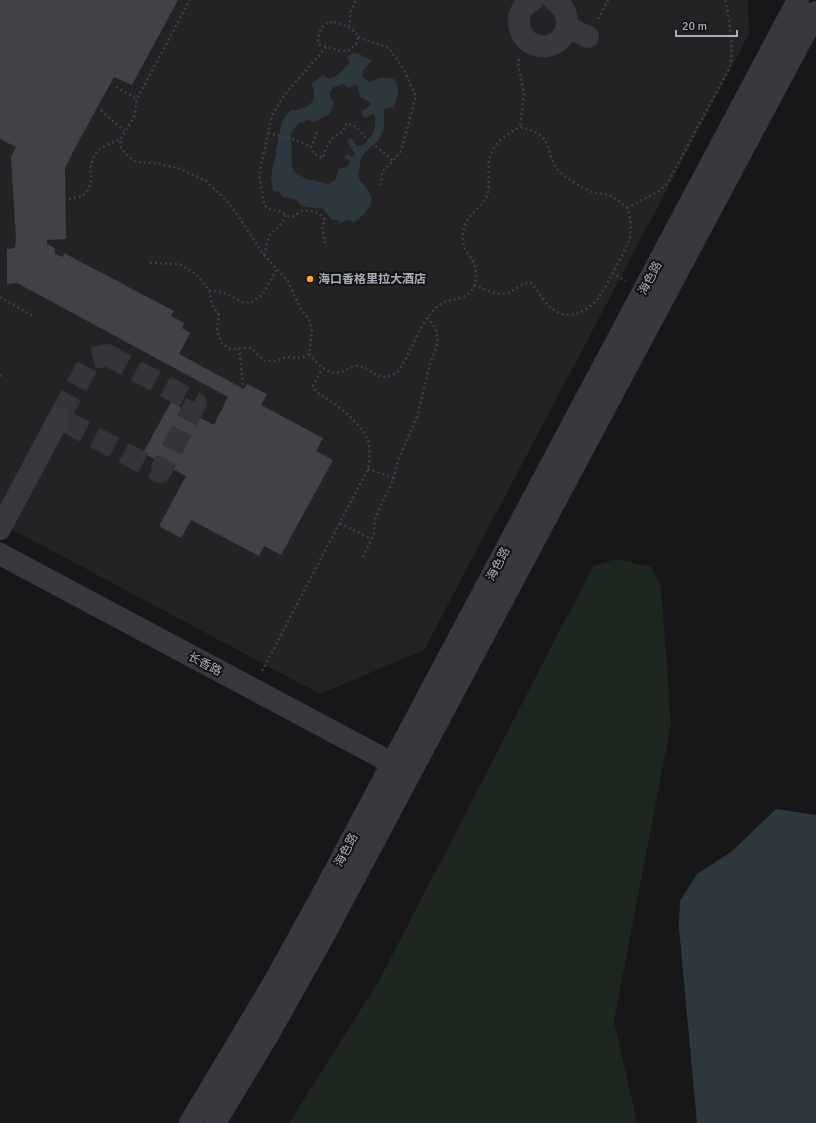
<svg xmlns="http://www.w3.org/2000/svg" width="816" height="1123" viewBox="0 0 816 1123" font-family="Signika,'Noto Sans SC',sans-serif">
<style>
.built{fill:#232326}
.green{fill:#1e271f}
.water{fill:#2c373e;fill-rule:evenodd}
.building{fill:#414246}
.lines{fill:none;stroke-linecap:round;stroke-linejoin:round}
.minor-tunnel{stroke:#343539;stroke-width:22;stroke-dasharray:22 11;stroke-linecap:butt}
.path{stroke:#3d4045;stroke-width:2.5;stroke-dasharray:2 3;stroke-linecap:butt}
.minor{stroke:#38393e;stroke-width:22}
.poi-dot{fill:#fea82a;stroke:#121214;stroke-width:1.5}
.labels{text-anchor:middle;stroke-width:4;stroke-linejoin:round;paint-order:stroke}
.street-label{font-size:12px;fill:#a8afba;stroke:#121214}
.poi-label{font-size:12px;font-weight:bold;fill:#a8afba;stroke:#121214;text-anchor:start}
</style>
<rect width="100%" height="100%" fill="#171719"/>
<!-- built -->
<path class="built" d="M0,0H748L749,34L424,650L320,694L0,523Z"/>
<!-- green -->
<path class="green" d="M616,559L651,567L661,586L671,724L614,1021L637,1123H289L379,981L593,566Z"/>
<!-- water -->
<path class="water" d="M353,53L359,54L372,61L364,69L362,75C369,86 372,80 381,78C385,77 390,79 394,79C402,90 397,97 393,108H387L384,110V129L378,141L366,151L361,158L358,178C362,183 368,188 370,194C376,205 361,217 354,223L348,220L340,223L337,220H332L323,209L301,206C295,196 293,200 283,197L279,192L273,191L271,177L282,121L291,110C308,110 319,102 312,84L323,75L328,79C341,76 341,70 350,63L347,57ZM343,84L347,86L348,88L354,85L358,86L360,97L371,103L370,106L361,112L364,118L374,114C378,126 372,139 362,146H357L351,138L347,141L355,154L352,157L347,153L344,158L350,161L348,166L339,169L335,180L329,184L307,179L297,174L292,167L291,133L299,123L309,120L314,123L329,114L335,102L331,99L329,93L334,87Z
M776,809L816,815V1123H697L679,928L680,901L697,874L731,852Z"/>
<!-- building -->
<path class="building" d="M0,0H178L132,85L114,77L75,148L65,168L66,239L47,240V244L55,248V254L63,257L64,253L174,311L171,316L184,323L182,328L190,333L179,354L244,389L247,384L267,394L261,405L323,438L316,451L333,460L281,555L264,546L259,556L191,520L181,538L159,526L186,476L143,453L171,402L214,425L228,397L17,283L7,284V249L15,248L16,240L11,157L16,147L0,139Z"/>
<g class="lines">
<!-- minor-tunnel -->
<path class="minor-tunnel" d="M107,355L196,403L160,472L59,418L91,359Z"/>
<!-- path -->
<path class="path" d="M598,19L608,0
M334,22C344,25 353,27 358,37L356,44L348,51H341L320,45L318,40L321,28L327,23Z
M349,27L351,11L356,0
M358,37L389,48L404,70L416,96L401,151L393,161L382,172L381,185
M326,47L283,97L272,115L259,175L263,196L264,205C271,211 271,209 279,211C283,212 286,216 291,217C295,216 299,212 302,211C311,209 321,213 325,220L322,227L326,247
M519,59L518,63L524,94L520,127
M116,87L137,99
M101,110L124,131
M317,132L311,147L313,153L323,158C327,145 330,137 343,132L347,123L356,127L366,138L393,161
M268,133L293,139L311,147
M69,199L83,196C87,191 91,186 91,179C92,176 90,173 90,170C94,149 102,146 120,140
M627,208L659,191L667,184L729,69C730,66 731,63 731,60C733,49 729,11 725,0
M264,255L269,236L283,222L285,215
M150,263L179,264L196,274L209,290L212,305L219,315L217,330L222,344L230,349L251,348L265,361H275L287,357L301,358L309,354L312,331L309,319L300,308L288,281L264,255L230,204L206,181L181,169L155,163L136,162L128,156L121,148L120,140L134,117L137,99L190,0
M612,273L626,281
M209,290L224,293L242,302L251,303L262,295L277,269
M0,297L35,317
M239,348L243,385
M309,354C317,363 327,376 341,372C346,371 350,367 355,366C367,365 374,378 386,377C389,376 397,373 399,370C413,350 418,325 436,308C448,295 468,304 475,284C477,275 476,265 471,258C469,255 466,251 464,248C463,244 463,239 463,236C462,215 484,209 488,192C491,178 485,164 493,150C498,140 510,133 520,127C559,136 541,153 561,173C566,178 583,188 589,191C602,195 610,193 620,202C622,204 626,206 627,208C631,215 632,233 629,241C625,250 602,296 595,302C585,312 570,319 557,312C545,306 540,292 531,283C520,283 517,290 508,293C496,296 485,289 474,285
M0,375L3,377
M368,469L394,478
M340,523L371,539
M363,557L374,534L375,518L394,478L398,460L417,417L430,364L438,342L436,329L427,317
M262,671L368,469C370,459 371,448 367,438C363,428 342,408 332,402C325,397 317,395 313,386L322,369"/>
<!-- minor -->
<path class="minor" d="M533,0C524,5 518,13 519,23C520,31 523,39 531,43C559,58 583,19 554,0
M567,27L588,37
M0,529L59,418
M0,554L405,770
M190,1123L273,984L321,897L798,0
M215,1123L268,1035L323,937L816,12"/>
</g>
<!-- markers -->
<circle class="poi-dot" cx="310" cy="279" r="4"/>
<g class="labels">
<!-- street labels -->
<g class="street-label">
<text transform="translate(650 278) rotate(-62)" y="4">海色路</text>
<text transform="translate(498 564) rotate(-62)" y="4">海色路</text>
<text transform="translate(205 664) rotate(28)" y="4">长香路</text>
<text transform="translate(346 850) rotate(-62)" y="4">海色路</text>
</g>
<!-- poi labels -->
<g class="poi-label">
<text x="318" y="283">海口香格里拉大酒店</text>
</g>
</g>
<!-- scale -->
<path d="M676 30v6h61v-6" fill="none" stroke="#a8afba" stroke-width="2"/>
<text x="682" y="30" font-size="12" fill="#a8afba" stroke="#121214" stroke-width="3" paint-order="stroke">20 m</text>
</svg>
